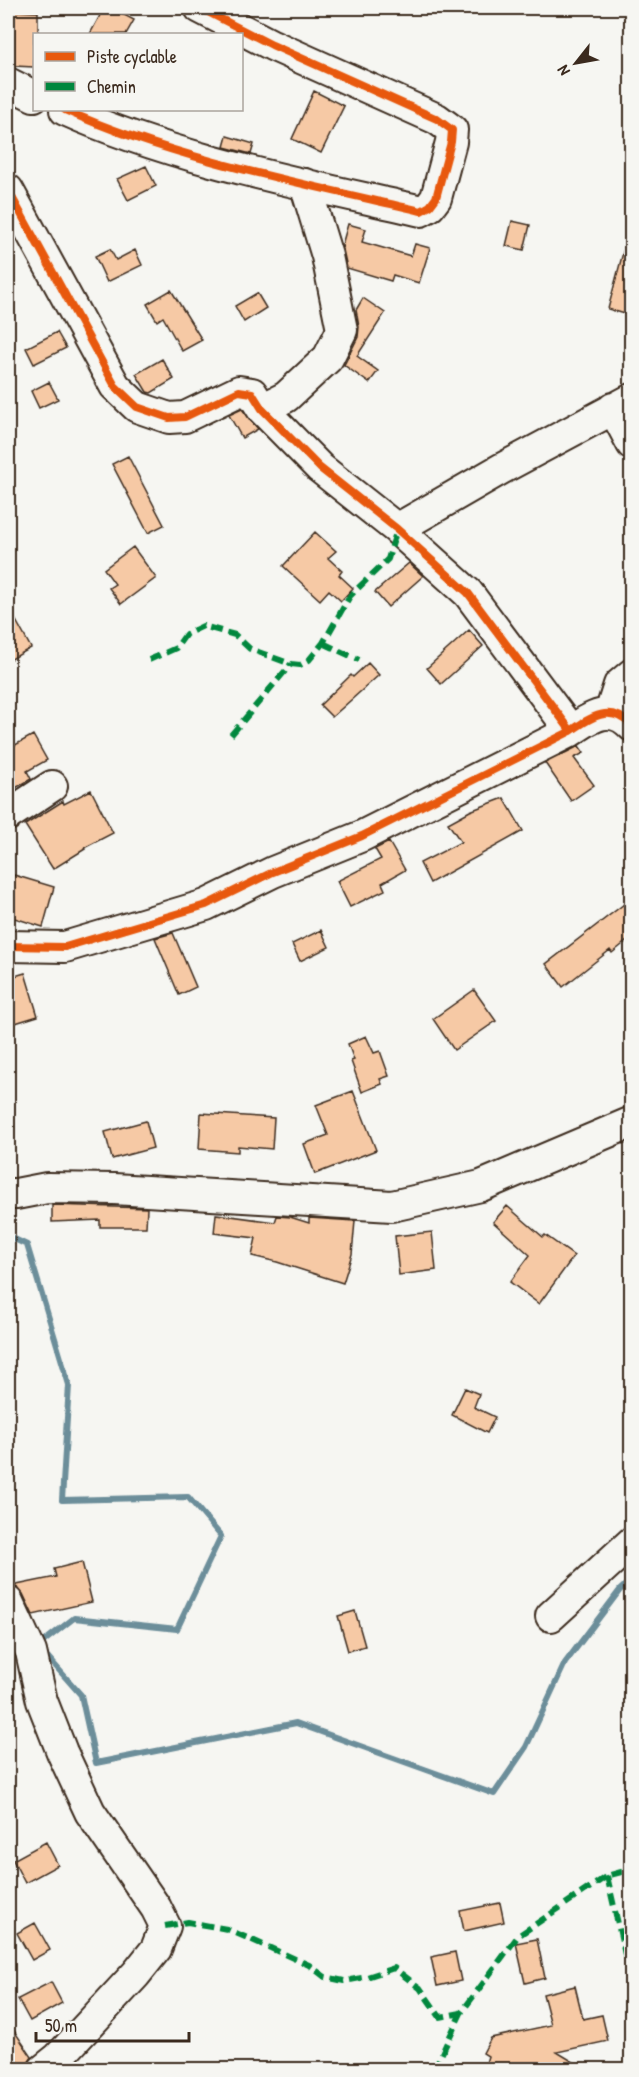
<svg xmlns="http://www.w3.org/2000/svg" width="639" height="2077" viewBox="0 0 639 2077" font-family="'Patrick Hand',sans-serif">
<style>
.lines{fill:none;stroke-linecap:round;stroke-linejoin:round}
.stream{stroke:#6c8e9a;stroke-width:6}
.building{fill:#f6c9a5;stroke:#3b2a1e;stroke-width:1.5}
.minor-casing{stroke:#3b2a1e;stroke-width:34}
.minor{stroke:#f6f6f2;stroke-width:30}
.quiet{stroke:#00873e;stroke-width:6;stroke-dasharray:12 6;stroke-linecap:butt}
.cycleway-casing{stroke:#f6f6f2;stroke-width:11}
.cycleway{stroke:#e8590c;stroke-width:8}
</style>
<rect width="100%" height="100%" fill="#f6f6f2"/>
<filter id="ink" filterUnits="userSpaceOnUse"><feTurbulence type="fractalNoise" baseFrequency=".0167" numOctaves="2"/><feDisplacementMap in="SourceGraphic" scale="12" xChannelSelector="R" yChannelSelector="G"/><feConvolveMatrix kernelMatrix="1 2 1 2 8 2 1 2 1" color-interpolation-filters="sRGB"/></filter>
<g filter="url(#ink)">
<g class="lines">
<!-- stream -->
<path class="stream" d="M8,1236L27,1245L69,1385L62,1500L188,1497L221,1536L177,1629L74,1618L38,1646L81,1695L96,1763L296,1723L494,1794L526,1747L565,1663L620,1590L632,1579"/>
</g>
<!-- building -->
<path class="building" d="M104,8H111L134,20L126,34H90Z
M14,11L38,12V34H34V67L14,66Z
M314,91L344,106L321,153L292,139Z
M227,136L254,144L251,154L224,147Z
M146,166L156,186L128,200L117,179Z
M512,221L530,225L524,250L506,246Z
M348,224L366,229L362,242L411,256L415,244L430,248L419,283L393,275L391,281L347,268L342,245Z
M626,241H632V290L625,314L608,309Z
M110,249L116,260L135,250L142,265L107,282L95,256Z
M171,290L202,340L182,351L163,317L157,321L147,304Z
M257,293L266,308L244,322L235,306Z
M363,298L385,313L357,356L378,371L369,383L344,365L358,337L359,327L356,310Z
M57,332L66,348L34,364L26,348Z
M162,359L174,379L151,393L147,392L136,374Z
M49,382L58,399L39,408L31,391Z
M242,409L258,429L242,438L229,415Z
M128,456L164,525L148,533L112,464Z
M315,532L336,551L328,558L342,571L339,575L353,588L341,601L329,590L320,600L283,566Z
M133,547L156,578L121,604L109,588L115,584L104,569Z
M409,563L423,576L388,607L375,592Z
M8,606L31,648L8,661Z
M469,630L483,646L441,684L427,668Z
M368,663L379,675L332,717L320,705L351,675L353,677Z
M33,735L47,760L27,771L31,779L14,789L8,776V749Z
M579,746L584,753L574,758L594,785L571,801L545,763Z
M91,790L113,833L84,848L85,849L53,869L25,825L63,801L64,804Z
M504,798L523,831L430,883L420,863L461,842L448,823L470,811Z
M389,842L405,870L382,883L385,890L350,907L337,881L381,859L375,849Z
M14,875L54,887L43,927L8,916V899Z
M632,898V937L612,953L610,950L563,987L546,964Z
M321,930L329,947L300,961L292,944Z
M173,933L196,987L179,995L155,938Z
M25,973L38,1016L12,1024L8,1010V978Z
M474,990L496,1021L454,1050L433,1019Z
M366,1036L374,1053L380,1051L389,1076L380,1079L382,1084L362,1092L351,1061L354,1060L348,1044Z
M353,1091L376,1150L315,1174L304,1144L328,1135L316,1105Z
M201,1113L274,1118L272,1149L238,1146V1152L199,1149Z
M146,1121L153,1148L112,1159L105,1132Z
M52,1205L147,1208L146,1227H100V1220L52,1222Z
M507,1206L543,1237L545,1235L574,1256L539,1304L510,1282L530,1255L493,1222Z
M216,1214L275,1222L277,1216L290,1217L309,1223V1218L355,1221L352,1254L343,1283L277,1262L252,1256L256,1238L214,1233Z
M432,1232L436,1270L399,1275L395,1236Z
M465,1388L479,1394L474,1407L495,1417L487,1433L452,1415Z
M82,1562L92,1602L33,1615L23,1594L18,1588L12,1586L56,1577L54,1569Z
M355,1611L365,1646L348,1651L338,1616Z
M46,1842L58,1865L25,1883L13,1860Z
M500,1903L504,1922L464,1931L460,1911Z
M35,1923L50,1950L32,1960L17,1933Z
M537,1939L545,1978L525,1983L516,1943Z
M455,1952L461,1981L437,1986L431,1957Z
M51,1982L62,2003L30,2021L18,1999Z
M575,1986L583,2019L602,2015L608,2041L557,2052L587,2070H484L488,2056L483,2053L491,2038L551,2025L543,1994Z
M8,2022L32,2057L27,2065L19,2070H8Z"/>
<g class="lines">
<!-- minor casing -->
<g class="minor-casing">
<path id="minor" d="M8,83L34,96
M65,110C174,159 304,184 421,211L430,206L436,198L451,142L452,130L437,119L272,45L200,8
M8,190L115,386L137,407L169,418L185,417L239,391L252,393L262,409L320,468L397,529L468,593L571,731
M613,408L632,444
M262,409L286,397L328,358L342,330L327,256L305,184
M397,529L501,469L632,399
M610,713L619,685L632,674
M8,815L52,786
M8,946L65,947L206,905L273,872L362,836L571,731C591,717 611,703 632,726
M8,1194H16L47,1188L114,1189L392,1206L481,1186L632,1122
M8,1602L31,1652L42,1701L62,1752L90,1812L156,1908L165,1926L156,1949L136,1974L58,2058L43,2070
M551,1616L632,1542"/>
</g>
<!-- minor -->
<use href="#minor" class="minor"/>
<!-- quiet -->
<path class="quiet" d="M323,643L359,660
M149,660L176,648L186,634L203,626L235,635L250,649L291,664L300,665L309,660L323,643L350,596L388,559L397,529
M231,735L291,664
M607,1876L632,1985
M165,1926L188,1922L227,1929L309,1965L325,1977L344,1981L367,1977L394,1968L420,1988L440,2017L461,2013
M631,2055H632
M434,2070L461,2013L518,1936L607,1876L632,1869"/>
<!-- cycleway casing -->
<g class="cycleway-casing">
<path id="cycleway" d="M65,110C174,159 304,184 421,211L430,206L436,198L451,142L452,130L437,119L272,45L200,8
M8,190L115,386L137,407L169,418L185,417L239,391L252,393L262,409L320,468L397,529L468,593L571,731
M8,946L65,947L206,905L273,872L362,836L571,731C591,717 611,703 632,726"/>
</g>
<!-- cycleway -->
<use href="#cycleway" class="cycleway"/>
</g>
</g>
<!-- margin -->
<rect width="639" height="2077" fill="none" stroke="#f6f6f2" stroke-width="30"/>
<rect x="15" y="15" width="609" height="2047" fill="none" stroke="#3b2a1e" stroke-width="2" filter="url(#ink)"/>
<!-- legend -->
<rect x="33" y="33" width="210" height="78" fill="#f6f6f2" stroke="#aba49d" stroke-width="1.5"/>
<rect x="45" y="52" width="30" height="9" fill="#e8590c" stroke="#aba49d" stroke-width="1.5"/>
<text x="87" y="63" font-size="18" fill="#3b2a1e">Piste cyclable</text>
<rect x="45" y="82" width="30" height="9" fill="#00873e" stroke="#aba49d" stroke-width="1.5"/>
<text x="87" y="93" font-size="18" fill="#3b2a1e">Chemin</text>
<!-- north arrow -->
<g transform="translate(576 63) rotate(239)" stroke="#f6f6f2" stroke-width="4.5" paint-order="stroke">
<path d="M0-4.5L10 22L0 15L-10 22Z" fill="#3b2a1e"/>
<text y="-9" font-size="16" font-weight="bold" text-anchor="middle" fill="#3b2a1e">N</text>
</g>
<!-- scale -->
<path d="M36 2032v9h153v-9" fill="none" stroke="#3b2a1e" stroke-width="3"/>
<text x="45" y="2032" font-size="18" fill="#3b2a1e" stroke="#f6f6f2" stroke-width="4.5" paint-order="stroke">50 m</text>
</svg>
